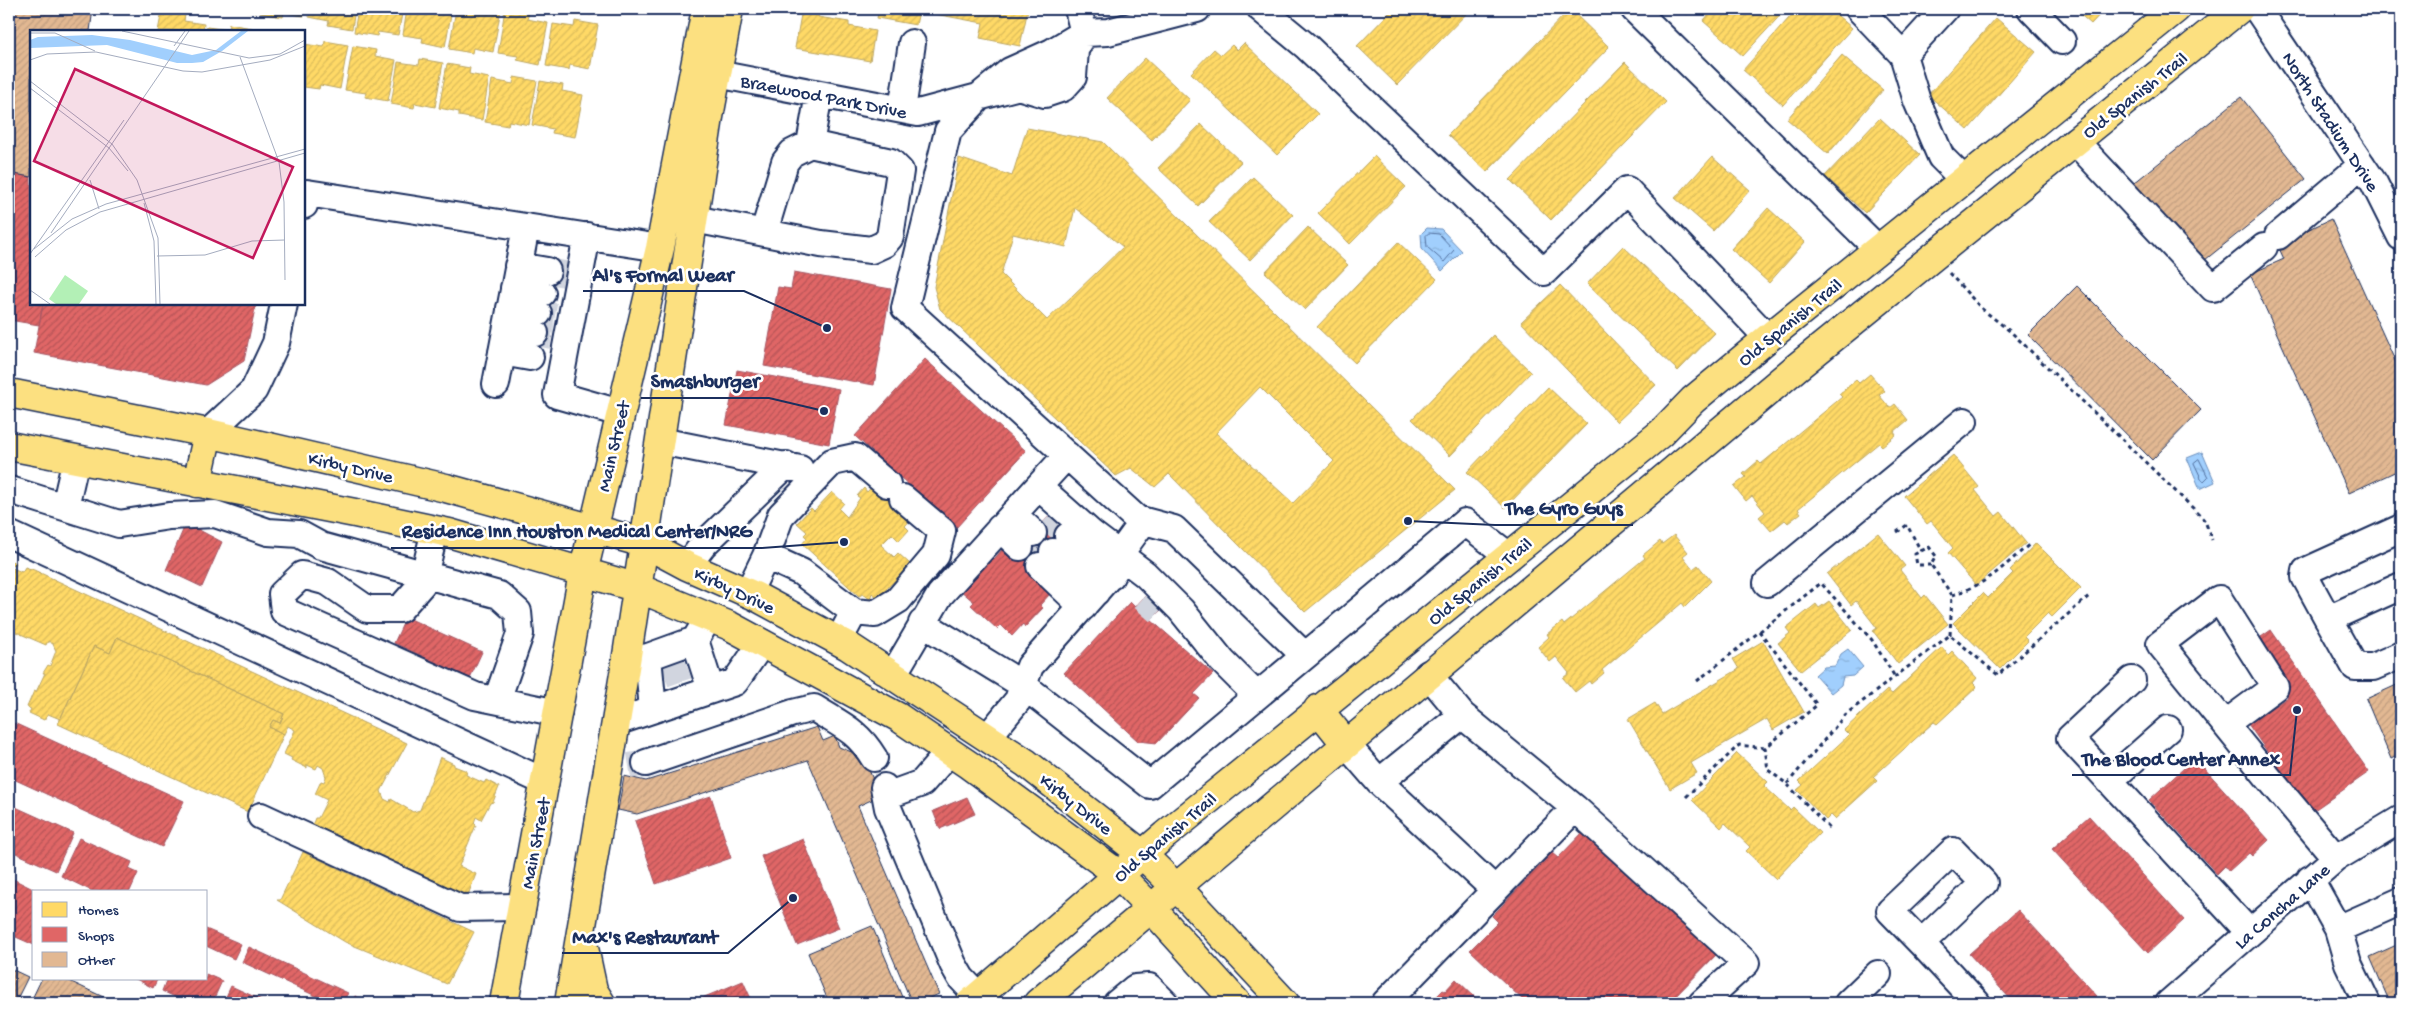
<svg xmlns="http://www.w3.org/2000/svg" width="2410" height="1012" viewBox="0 0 2410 1012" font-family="'Gochi Hand',sans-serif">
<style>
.water{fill:url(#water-ripples);stroke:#6b8fbd}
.homes{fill:url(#homes-hatch);stroke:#bba664;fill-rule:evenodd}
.shops{fill:url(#shops-hatch);stroke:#a55664}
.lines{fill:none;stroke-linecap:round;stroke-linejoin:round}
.shore{stroke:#516f9e;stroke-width:1}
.building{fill:url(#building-hatch);stroke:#1b2f5e}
.minor-tunnel{stroke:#d1d5df;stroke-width:26;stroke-dasharray:26 13;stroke-linecap:butt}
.minor-casing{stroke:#1b2f5e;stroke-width:30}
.major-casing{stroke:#1b2f5e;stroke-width:31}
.path{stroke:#1b2f5e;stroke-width:3;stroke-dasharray:4 4;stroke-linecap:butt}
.minor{stroke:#fff;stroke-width:26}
.major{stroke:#fce080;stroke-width:28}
.labels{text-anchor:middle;stroke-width:5;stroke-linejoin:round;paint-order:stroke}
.street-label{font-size:19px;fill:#1b2f5e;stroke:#fff}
.inset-road{fill:none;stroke:#a4acbf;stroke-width:1}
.view{fill:#c2185b;fill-opacity:0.15;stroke:#c2185b;stroke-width:2.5}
.inset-edge{fill:none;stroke:#1b2f5e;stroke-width:2.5}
.leader{fill:none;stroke:#1b2f5e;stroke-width:2}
.callout-dot{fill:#1b2f5e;stroke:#fff;stroke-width:2}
.callout-label{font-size:20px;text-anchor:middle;font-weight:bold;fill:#1b2f5e;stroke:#fff;stroke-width:5;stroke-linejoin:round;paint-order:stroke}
</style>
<defs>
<pattern id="water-ripples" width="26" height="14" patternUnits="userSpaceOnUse" patternTransform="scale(1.25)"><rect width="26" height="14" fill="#a1cffd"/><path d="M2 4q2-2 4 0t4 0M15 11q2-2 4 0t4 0" fill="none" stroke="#8ab2db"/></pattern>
<pattern id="homes-hatch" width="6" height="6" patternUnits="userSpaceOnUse" patternTransform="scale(1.25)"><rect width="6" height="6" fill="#ffd966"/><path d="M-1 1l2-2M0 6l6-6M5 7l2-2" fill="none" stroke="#dabb5b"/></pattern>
<pattern id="shops-hatch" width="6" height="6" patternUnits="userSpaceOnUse" patternTransform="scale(1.25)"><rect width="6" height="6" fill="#e06666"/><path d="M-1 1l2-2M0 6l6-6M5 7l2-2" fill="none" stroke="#b55457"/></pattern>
<pattern id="building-hatch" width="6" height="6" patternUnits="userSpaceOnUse" patternTransform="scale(1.25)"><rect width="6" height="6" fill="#e2b892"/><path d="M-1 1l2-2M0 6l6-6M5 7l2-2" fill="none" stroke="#c19e80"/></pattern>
</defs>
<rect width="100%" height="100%" fill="#fff"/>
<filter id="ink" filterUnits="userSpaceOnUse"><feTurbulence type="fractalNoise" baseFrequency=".02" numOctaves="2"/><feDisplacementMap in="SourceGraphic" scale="10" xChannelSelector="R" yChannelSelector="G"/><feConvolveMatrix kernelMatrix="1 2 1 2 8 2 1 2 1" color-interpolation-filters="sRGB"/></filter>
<g filter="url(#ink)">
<!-- water -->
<path class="water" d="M1427,228L1441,229L1462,251L1442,271L1422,249L1421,234Z
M2202,452L2215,482L2200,489L2187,458Z
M1848,649L1863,667L1853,676L1843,677L1841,685L1831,693L1815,675L1824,667L1835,666L1841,654Z"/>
<!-- homes -->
<path class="homes" d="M236,9H257L256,12Z
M260,9H305L304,16L284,13L283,17L260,13Z
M310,9H355L352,29L328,25L329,21L309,17Z
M358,9H403L398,35L378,32L377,36L354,32Z
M407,9H452L445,47L422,42L423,38L403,35Z
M456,9H501L493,52L473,48L472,53L449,49Z
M505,9L529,13L527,19L548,23L540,65L517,60L518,56L498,53Z
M556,9H592L591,15Z
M802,9L820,12L818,17L849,22V26L875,31L870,61L795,48Z
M879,9H1028L1020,46L980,38L983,23L919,11L916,25L877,18Z
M1393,9H1471L1397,85L1357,46Z
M1570,9L1609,47L1487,172L1448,135Z
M1681,9H1693L1687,15Z
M1714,9H1786L1743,56L1703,21Z
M1797,9H1830L1852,28L1783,105L1743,70Z
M2074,9H2105L2091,24Z
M162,11L185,15L184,21L204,24L203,31H158Z
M1996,18L2036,52L1968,130L1928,95Z
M575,21L598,25L590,69L570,65L569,70L546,66L553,24L574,27Z
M229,24L252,28L251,31H206L207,27L228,30Z
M325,41L348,45L340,89L320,85L319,89L304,87V44L324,47Z
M1244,43L1318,114L1277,155L1191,73L1214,49L1221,55L1232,45L1237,50Z
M353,46L376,50L375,56L396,60L388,101L365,97L366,93L345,90Z
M1842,55L1883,90L1828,154L1787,119Z
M1145,58L1190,100L1152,140L1107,98Z
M420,59L443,63L435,107L415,103L414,108L391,104L398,62L419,65Z
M1625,62L1666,102L1551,220L1510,180Z
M447,64L470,68L469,74L489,78L482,120L459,116V112L439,108Z
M514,77L537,81L529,125L509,121L508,126L485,122L492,80L513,84Z
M540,81L563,85L562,91L583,95L575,137L552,133L553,129L532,125Z
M1880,118L1920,155L1865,213L1825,176Z
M1201,124L1241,162L1198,206L1158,168Z
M1027,128L1103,142L1455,490L1305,612L1169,474L1155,487L1131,468L1116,476L940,309L934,287L959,158L1012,176ZM1075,208L1123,247L1047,320L1001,274L1013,234L1066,247ZM1260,387L1334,461L1293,503L1216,433Z
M1374,156L1406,187L1350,244L1318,213Z
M1712,157L1750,190L1713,231L1675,198Z
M1253,177L1293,215L1250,260L1209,222Z
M1768,208L1805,242L1769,283L1731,249Z
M1308,227L1348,265L1305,310L1265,272Z
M1398,242L1437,279L1355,363L1317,327Z
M1623,246L1715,333L1678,371L1587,284Z
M1560,285L1656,385L1617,422L1521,322Z
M1493,335L1531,372L1450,456L1412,419Z
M1870,374L1885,391L1879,395L1890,408L1895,404L1908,420L1894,432L1896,435L1882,446L1879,443L1798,509L1801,513L1788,523L1785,520L1771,531L1759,517L1765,512L1752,496L1746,501L1734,486L1746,477L1743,474L1758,461L1761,464L1842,397L1839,394L1856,380L1859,383Z
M1548,387L1587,424L1505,508L1467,472Z
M1953,455L1979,487L1975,490L1996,516L2001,512L2026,543L1976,585L1948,553L1953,548L1931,521L1927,524L1904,496Z
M875,483L913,517L905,526L909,530L899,541L892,534L881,545L894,557L898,553L910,564L878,598L872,593L870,599L863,594L859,596L802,544L807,538L804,535L807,532L797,523L811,508L814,511L832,492L844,503L839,509L847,517L860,498L857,496L864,488L867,492Z
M1878,533L1905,566L1900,570L1922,598L1925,595L1948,624L1898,664L1873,631L1877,628L1856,601L1851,605L1827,574Z
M1674,535L1688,552L1683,556L1693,569L1698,565L1711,581L1685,607L1682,603L1602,670L1604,673L1591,684L1589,681L1575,692L1563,678L1569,673L1556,657L1550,662L1538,647L1549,637L1547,634L1562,622L1564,625L1645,558L1643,555L1660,541L1662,544Z
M2036,543L2081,588L2052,617L2048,613L2024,637L2028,641L2000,669L1953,623L1983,593L1988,598L2013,573L2010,570Z
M9,560L16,563L14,566L10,564L12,568L22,572L25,567L34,570L407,743L381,791L384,799L390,802L391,799L413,812L420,810L440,757L454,764V766L467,771L466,775L484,783L486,780L499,787L493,802L490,803L481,820L476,817L474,823L476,825L459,866L476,874L465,903L310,831L315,818H318L327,800L315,794L321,781L324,782L326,777L323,768L318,765L316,769L307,765V768L291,760L292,758L284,754L295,730L288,726L284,734L269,727L273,720L280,723L284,714L117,637L110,653L94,646L60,719L48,714L44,720L29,713L31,709L27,707L34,691L36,692L45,673H43L48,665L50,666L56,651L53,644L48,641L46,645L9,629Z
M1829,601L1852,630L1801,671L1778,643L1790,633L1786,628L1816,604L1819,608Z
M117,637L284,714L280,723L273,720L269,727L284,734L248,812L58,724L94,646L110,653Z
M1763,641L1804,712L1773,730L1767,719L1691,763L1697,773L1670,789L1628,719L1655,703L1662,714L1739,669L1733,659Z
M1942,647L1948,655L1952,651L1977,678L1973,683L1977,687L1937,724L1934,722L1873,777L1877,781L1835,819L1831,815L1826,820L1797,790L1803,785L1799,781L1849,735L1844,730L1887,690L1892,694Z
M1737,753L1768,782L1764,786L1790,810L1793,807L1820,833L1776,879L1746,851L1750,847L1725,823L1721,828L1692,800Z
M303,852L474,932L447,984L345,942L277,900H280Z"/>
<!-- shops -->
<path class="shops" d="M9,173L31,177V304H43L39,325L9,320Z
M794,272L891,289L874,385L764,366L778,287L791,289Z
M43,304H256L244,361L206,385L34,353Z
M925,359L1026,451L956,528L855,436Z
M737,370L839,389L829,444L726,425Z
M1053,512L1073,531L1031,576L1050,594L1040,605L1043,608L1025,627L1023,624L1012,636L1001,625L997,629L971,605L974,602L960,590L990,558L993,560L1002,550L1010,558Z
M186,523L222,542L202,587L166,570Z
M1148,593L1164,607L1151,620L1213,674L1194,694L1199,698L1157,743L1138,741L1064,673L1130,602L1135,607Z
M406,617L482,652L470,678L394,643Z
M2271,630L2369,772L2310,813L2248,724L2288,697L2251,644Z
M14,723L184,801L162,847L9,777V735Z
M2195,758L2269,840L2252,856L2249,853L2229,871L2225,866L2217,874L2149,800Z
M711,796L731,858L656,884L635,821Z
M967,797L975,814L940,829L933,811Z
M9,804L73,833L56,871L9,850Z
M2089,816L2184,920L2148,953L2052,849Z
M1588,827L1719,952L1669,1003H1526L1470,950L1498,922L1492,916L1552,853L1558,858Z
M79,838L132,862L129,869L138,873L130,891H92L61,876Z
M803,839L839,928L797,945L761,856Z
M9,877L37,891H34V945L9,934Z
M2018,910L2097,996L2090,1003H2014L1969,954Z
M206,929L241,944L234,959L206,946Z
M249,947L348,993L343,1003H331L242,962Z
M206,974L222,981L212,1003H188L162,991L167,978H206Z
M134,978H158L153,988Z
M1456,979L1481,1003H1430L1443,990L1445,991Z
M743,981L753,1003H690Z
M231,986L268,1003H223Z
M355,996L371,1003H352Z"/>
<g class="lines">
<!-- shore -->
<path class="shore" d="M1429,233L1439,234L1454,250L1444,262L1427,247L1426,236Z
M2199,459L2208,477L2204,481L2202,480L2194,463Z"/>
</g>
<!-- building -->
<path class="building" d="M9,9H93L90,31H31V177L9,173Z
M2241,97L2306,179L2200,264L2134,183Z
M2331,219L2401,374V469L2349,493L2250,274L2284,259L2277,244Z
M2077,286L2201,410L2152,460L2028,335Z
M2401,683V754L2391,759L2366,699Z
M817,727L823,741L835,736L839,747L854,753L861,751L880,796L858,806L939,994L918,1003H912L808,760L637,814L618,810L624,776L646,781Z
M872,926L902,997L894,1003H829L808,953Z
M2401,943V1003H2390L2370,957Z
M9,968L28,977L15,1003H9Z
M42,978H63L116,1003H30Z"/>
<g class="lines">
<!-- minor-tunnel -->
<path class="minor-tunnel" d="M547,271L565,274
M538,313L555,316
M535,333L552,336
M1048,517L1068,536
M1026,540L1047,559
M1143,598L1159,612
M664,674L687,666
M629,766L646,763"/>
<!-- minor casing -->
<g class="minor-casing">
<path id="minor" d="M1197,9L1108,32L1084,33L1052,52L1010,71L981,95L948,131L905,308L1137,519L1174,529L1305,656L1465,522L1509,556
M1261,9L1307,47L1544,272L1627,190L1768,338
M1634,9L1878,249
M1859,9L1903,55L1917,101L1941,157L1963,179
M2031,9L2062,41
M2257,9L2374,183L2401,237
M1903,55L1945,9
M696,70L918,113L1027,84L1061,63L1075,50L1084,33L1078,9
M1018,86L1045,94L1063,88L1073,77L1075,50
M902,110L912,43
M2075,141L2213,288L2264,247
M304,205L307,193L660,248
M694,219L821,244L871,250L884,244L890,237L900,171L891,162L810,144L819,94
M764,232L785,162L792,153L810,144
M587,236L557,395L620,413
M2278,236L2362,165
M518,266L547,271
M514,288L542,293
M510,308L538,313
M507,328L535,333
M502,352L530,357
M496,384L526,227
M208,433L254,390L276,343L284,304
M660,441L800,469
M1039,487L1092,534L1145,574L1181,610L1222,661L1256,695
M10,490L119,524L169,516L215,514L268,532L299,534L321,546L499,595L518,612L520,634L497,700
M65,507L76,459
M1013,514L1033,533
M1000,528L1020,547
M2401,528L2306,571L2305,577L2328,619L2401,586
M435,530L422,584L400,609H367L328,582L302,575L282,594L284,611L475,696L558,713
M9,534L545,782
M1068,536L1111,576
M1053,552L1096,592
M766,556L781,515L832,462L855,457L887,484
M687,566L703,545L786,465
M1040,566L1083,607
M1767,583L1964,421
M748,593L766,556L801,572L854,612L846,627
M854,612L875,614L898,600L936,555L942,531L903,498
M2328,619L2355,667H2373L2401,655
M922,623L1023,685L1150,785L1305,656
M695,640L711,690
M648,657L695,640L709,617
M631,661L648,657L653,709
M1428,674L1462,715
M893,675L940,595L1067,455
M2132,680L2070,738L2249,932
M616,722L735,682L762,643
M2225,724L2275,687L2219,599L2160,644L2267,776L2336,858
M988,737L1018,700L1030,666L1114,571L1119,555L1143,522
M1346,744L1379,782L1495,890
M646,763L793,713L814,708C841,725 857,730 874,758
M2109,781L2168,729
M1379,782L1462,715L1575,808L1746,963L1702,1003
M884,787L888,808L953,964L961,978L978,996
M886,796L922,783L949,752
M261,816L460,908L522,907
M1953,851L1984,883L1921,943L1890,911Z
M2310,879L2338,929L2401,901
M2338,929L2348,963L2367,1003
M1921,943L1977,1003
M1117,1003L1135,988L1149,987L1165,1003
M1385,1003L1575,808
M1848,1003L1878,974
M2169,1003L2336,858L2401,819"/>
</g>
<!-- major casing -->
<g class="major-casing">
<path id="major" d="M9,393L208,433L446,488L644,543L687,566L755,596L848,646L1026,763L1142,854L1189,900L1285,1003
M9,446L355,513L449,533L638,588L730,626L898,717L969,765L1118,874L1151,908L1237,1003
M197,483L208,433
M1318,709L1346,744
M584,948L593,990L601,1003
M504,1003L583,573L660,248L706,9
M569,1003L626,662L709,117L729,9
M970,1003L1165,835L1661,433L1693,400L1768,338L2176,9
M1038,1003L1797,367L2239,9"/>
</g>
<!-- path -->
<path class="path" d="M1949,273L1982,309L2011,332L2198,513L2205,521L2212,540
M1897,532L1907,525L1921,551
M1931,565H1917L1915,554L1929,547L1936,556L1931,565L1952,595
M1759,631L1817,705L1765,748L1768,770L1787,784L1831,830
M1950,635L1952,595C1990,583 2001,568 2030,544
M1697,681L1821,583L1872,640L1895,677
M1787,784L1846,714L1950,635L1998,675L2089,596
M1686,797L1739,745L1765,748"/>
<!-- minor -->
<use href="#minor" class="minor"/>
<!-- major -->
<use href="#major" class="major"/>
</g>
</g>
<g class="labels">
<!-- street labels -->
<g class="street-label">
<text transform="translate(2134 94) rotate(-38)" y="7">Old Spanish Trail</text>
<text transform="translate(824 95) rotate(11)" y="7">Braewood Park Drive</text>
<text transform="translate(2332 121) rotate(57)" y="7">North Stadium Drive</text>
<text transform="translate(1789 321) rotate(-39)" y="7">Old Spanish Trail</text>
<text transform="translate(612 446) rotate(-77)" y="7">Main Street</text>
<text transform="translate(351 466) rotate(13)" y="7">Kirby Drive</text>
<text transform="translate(1479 580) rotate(-39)" y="7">Old Spanish Trail</text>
<text transform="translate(735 589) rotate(25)" y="7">Kirby Drive</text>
<text transform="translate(1077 803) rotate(38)" y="7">Kirby Drive</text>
<text transform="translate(1164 836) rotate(-40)" y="7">Old Spanish Trail</text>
<text transform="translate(534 843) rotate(-79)" y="7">Main Street</text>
<text transform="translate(2281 905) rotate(-41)" y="7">La Concha Lane</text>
</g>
</g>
<!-- overview -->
<g transform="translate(30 30)">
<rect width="275" height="275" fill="#fff"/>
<path d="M35,245L58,261L49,274H26L19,269Z" fill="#b3f0b6"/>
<path d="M211,1H218L192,21L173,32L162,33H147L77,15L0,18V10L8,7L62,5L100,10L162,25L186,20Z" fill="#a1cffd"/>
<path class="inset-road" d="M92,1L219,28L250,24L275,10M0,3H25L65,21M144,16L155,1M210,27L249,132L254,172L255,250M0,30L17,24L66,22L153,41L172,42L240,30L275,16M0,51L82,114L107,150L128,208L130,274M0,58L79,118L98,141M60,150L69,179M114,173L124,211L126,274M21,203L159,1M4,219L42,189L76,174L275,119M0,224L94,90M127,226L175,225L222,211L255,210M5,227L36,200L70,182L275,123M0,260L20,274"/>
<path class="view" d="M45,39L263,137L223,228L4,131Z"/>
<rect width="275" height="275" class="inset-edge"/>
</g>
<!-- callouts -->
<path class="leader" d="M827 328L744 291H583M824 411L769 398H641M1408 521L1495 525H1633M844 542L762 548H391M2297 710L2290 775H2072M793 898L728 953H562"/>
<g class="callout-dot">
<circle cx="827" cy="328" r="5"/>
<circle cx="824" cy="411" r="5"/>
<circle cx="1408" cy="521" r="5"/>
<circle cx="844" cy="542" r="5"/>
<circle cx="2297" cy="710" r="5"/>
<circle cx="793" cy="898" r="5"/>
</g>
<g class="callout-label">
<text x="663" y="281">Al's Formal Wear</text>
<text x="705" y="387">Smashburger</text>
<text x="1564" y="514">The Gyro Guys</text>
<text x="577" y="537">Residence Inn Houston Medical Center/NRG</text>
<text x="2181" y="765">The Blood Center Annex</text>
<text x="645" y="943">Max's Restaurant</text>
</g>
<!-- margin -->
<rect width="2410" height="1012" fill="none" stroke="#fff" stroke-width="30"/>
<rect x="15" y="15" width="2380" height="982" fill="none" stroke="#1b2f5e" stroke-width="2" filter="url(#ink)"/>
<!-- legend -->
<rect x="32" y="890" width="175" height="90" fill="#ffffff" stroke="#a4acbf"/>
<rect x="42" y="902" width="25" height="15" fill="#ffd966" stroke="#a4acbf"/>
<text x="78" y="914" font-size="15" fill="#1b2f5e">Homes</text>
<rect x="42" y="927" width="25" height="15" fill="#e06666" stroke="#a4acbf"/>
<text x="78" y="940" font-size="15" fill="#1b2f5e">Shops</text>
<rect x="42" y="952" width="25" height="15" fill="#e2b892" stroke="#a4acbf"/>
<text x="78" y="964" font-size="15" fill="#1b2f5e">Other</text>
</svg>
